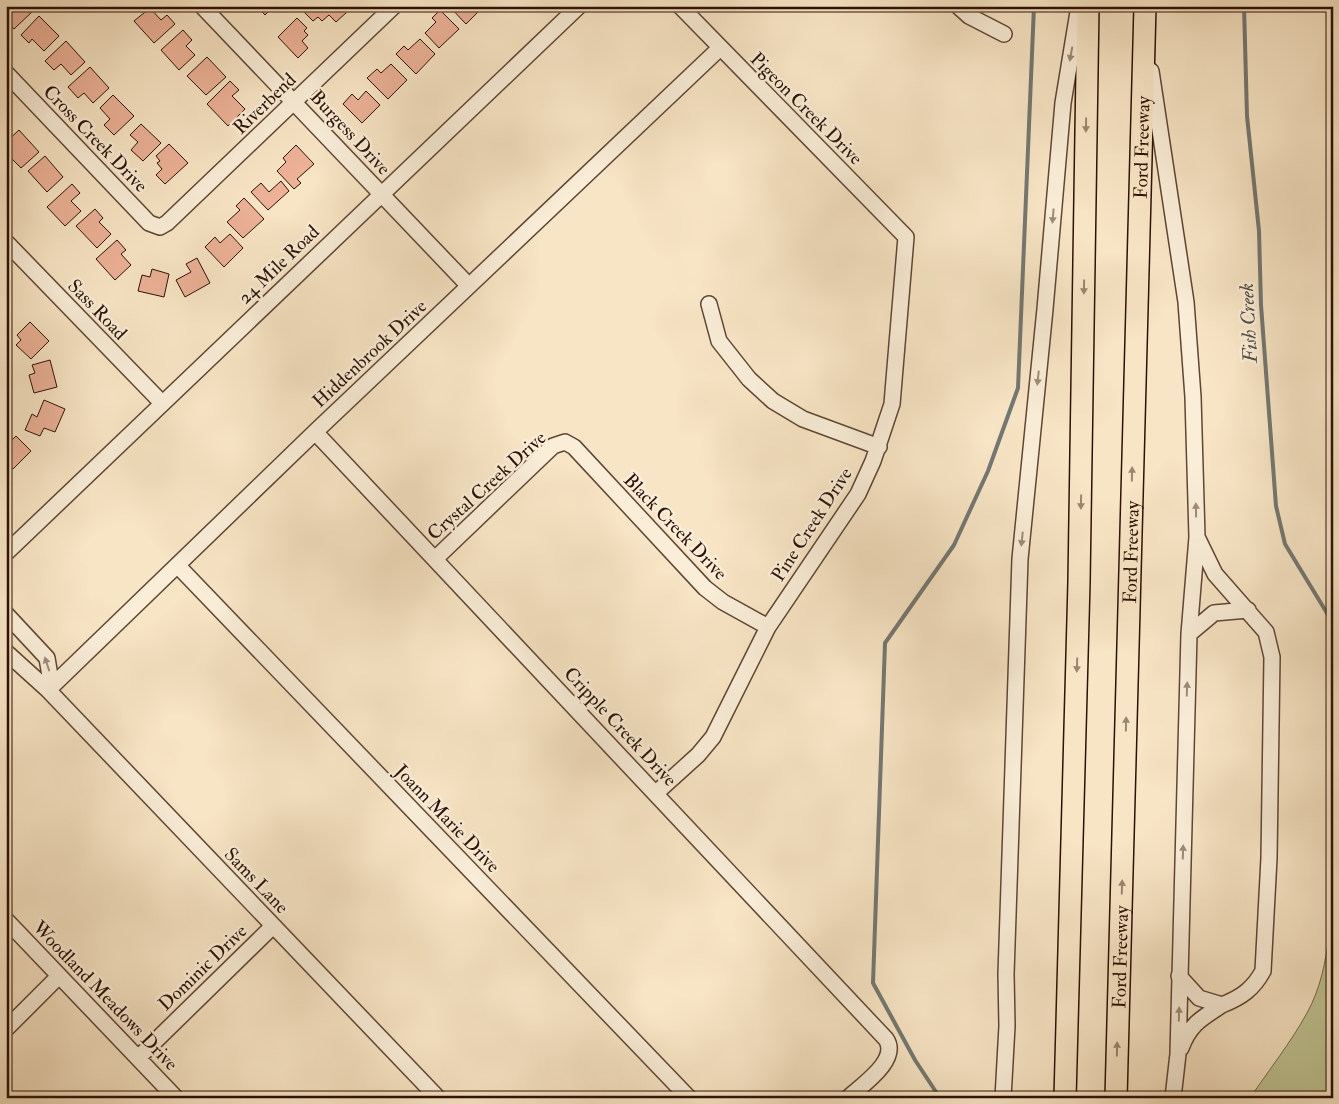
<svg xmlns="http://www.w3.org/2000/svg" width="1339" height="1104" viewBox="0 0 1339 1104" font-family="'IM FELL Double Pica',serif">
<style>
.green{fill:#bfc493;stroke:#766a4c}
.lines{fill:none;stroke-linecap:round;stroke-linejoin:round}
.stream{stroke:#737874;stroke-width:4}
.building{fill:#edb298;stroke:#2c1105}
.minor-casing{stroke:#5f4635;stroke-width:18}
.highway-casing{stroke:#2c1105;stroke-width:24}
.minor{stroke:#faeed9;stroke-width:15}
.highway{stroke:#f8e5c5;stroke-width:21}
.oneway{fill:#9d8b7a}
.oneway2{fill:#9c866f}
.labels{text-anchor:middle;stroke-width:5;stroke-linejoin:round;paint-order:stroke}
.street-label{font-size:19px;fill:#2c1105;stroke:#faeed9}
.water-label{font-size:20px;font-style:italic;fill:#554d46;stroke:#faeed9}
</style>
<rect width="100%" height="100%" fill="#f8e5c5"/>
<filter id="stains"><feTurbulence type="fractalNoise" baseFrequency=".004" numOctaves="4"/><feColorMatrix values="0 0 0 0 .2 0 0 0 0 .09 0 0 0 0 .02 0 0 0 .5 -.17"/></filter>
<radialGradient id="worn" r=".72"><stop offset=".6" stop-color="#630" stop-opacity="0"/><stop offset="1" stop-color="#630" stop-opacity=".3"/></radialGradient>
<!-- green -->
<path class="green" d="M1333,849V1098H1250C1269,1070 1291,1042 1307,1013C1334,964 1330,902 1333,849Z"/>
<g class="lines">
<!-- stream -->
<path class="stream" d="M1244,6L1247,116L1259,231L1261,305L1276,506L1285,544L1333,623
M940,1098L915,1060L873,983L885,643L954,545L988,471L1018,388L1034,6
M1332,1098L1333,1097"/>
</g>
<!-- building -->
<path class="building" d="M6,6H28L33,11L14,29L6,22L10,18L6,13Z
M257,6H274L265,15Z
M308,6H341L347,12L336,22L329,15L322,21L318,17L313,21L303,11Z
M449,6H484L466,24Z
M150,8L161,20L167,15L175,24L154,43L134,21Z
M440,10L459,29L439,48L425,33L436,22L432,18Z
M39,16L59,36L44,51L32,39L29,43L21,35Z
M297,18L307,28L304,31L308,35L302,41L308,48L298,58L278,37Z
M183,30L192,40L186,46L195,55L179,70L161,50Z
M420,39L435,54L416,74L396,54L404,46L408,50Z
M66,41L85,62L71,75L61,64L54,70L45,61Z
M207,57L226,77L206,95L187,76Z
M391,64L407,80L388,99L367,78L377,69L381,73Z
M90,67L109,88L93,103L84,93L78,98L68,87Z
M230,81L239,90L232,96L245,109L228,126L207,104Z
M366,91L380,105L362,123L343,104L352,94L358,100Z
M113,95L134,116L114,135L104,125L110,119L100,108Z
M141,124L161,143L143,161L131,150L138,142L130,135Z
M19,130L39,152L21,168L6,153V142Z
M169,144L188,163L165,184L156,175L162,169L157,163L160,161L156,156Z
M296,145L314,164L297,179L301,183L294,189L277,171L286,162L283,158Z
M45,156L63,177L47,192L28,171Z
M281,181L289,191L268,210L251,192L261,183L269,192Z
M72,184L80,193L71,201L81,211L65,226L47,207Z
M244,198L264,219L243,238L227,222L240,210L236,206Z
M95,209L103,218L99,222L111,234L97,248L76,226Z
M230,234L243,248L224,267L205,247L215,237L220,243Z
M117,240L126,250L121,254L131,265L115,280L96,259Z
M197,258L210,283L185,297L176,280L191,272L186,264Z
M152,269L169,274L164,297L138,291L142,275L150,277Z
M30,322L49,341L31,359L16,345L21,340L17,335Z
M50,360L57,387L34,393L29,375L35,373L32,365Z
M44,400L65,409L55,432L44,428L40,436L25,430L32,414L37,417Z
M16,436L31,451L13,469L6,462V446Z"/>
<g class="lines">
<!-- minor casing -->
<g class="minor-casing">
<path id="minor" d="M202,6L469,286
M958,6L969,16L1004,34
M1151,71L1186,302L1193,397L1197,537L1189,634L1178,1054L1173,1098
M6,73L149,223L160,227L167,223L394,6
M6,242L162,403
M709,304L719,341L749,379L773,401L803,419L879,447
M315,432L886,1039C900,1060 862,1085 848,1098
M6,553L579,6
M436,558L553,446L565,442L574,447L705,588L723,602L768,627
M178,566L689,1098
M6,614L47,658L50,676L48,690L6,652
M1189,634L1214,613L1248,610
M656,793L698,755L713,737L768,627L858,494L873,461L892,404L906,237L680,6
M6,920L176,1098
M1179,976L1199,998L1222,1005C1242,997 1253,989 1263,971L1269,858L1272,657L1266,632L1215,574L1198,539
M6,1029L59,976
M1181,1048C1190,1024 1202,1018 1222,1005
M138,1058L273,926
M438,1098L48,690L315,432L720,48
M1003,1098L1007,1026L1006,974L1020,559L1045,309L1063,103L1079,6"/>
</g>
<!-- highway casing -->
<g class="highway-casing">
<g id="highway">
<path d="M1065,1098L1079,582L1088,6"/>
<path id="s1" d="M1116,1098L1145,6"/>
</g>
</g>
<!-- minor -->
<use href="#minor" class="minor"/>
<!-- highway -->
<use href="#highway" class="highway"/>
</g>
<!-- one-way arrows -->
<defs><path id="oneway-solid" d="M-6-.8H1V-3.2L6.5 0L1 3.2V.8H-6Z" transform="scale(1.25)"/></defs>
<g class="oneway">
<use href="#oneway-solid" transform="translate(1071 54) rotate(100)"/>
<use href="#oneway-solid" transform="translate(1053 216) rotate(95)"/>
<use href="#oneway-solid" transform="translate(1038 378) rotate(96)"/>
<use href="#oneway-solid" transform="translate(1196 510) rotate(-91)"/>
<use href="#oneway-solid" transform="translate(1022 539) rotate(96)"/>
<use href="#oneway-solid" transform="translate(47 664) rotate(-108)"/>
<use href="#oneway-solid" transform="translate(1187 689) rotate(-88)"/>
<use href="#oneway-solid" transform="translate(1183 852) rotate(-88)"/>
<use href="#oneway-solid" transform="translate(1179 1014) rotate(-89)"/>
</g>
<g class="oneway2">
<use href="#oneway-solid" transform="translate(1086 125) rotate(91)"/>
<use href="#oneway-solid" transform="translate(1084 287) rotate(91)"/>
<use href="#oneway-solid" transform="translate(1132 474) rotate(-89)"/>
<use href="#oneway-solid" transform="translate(1081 502) rotate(91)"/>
<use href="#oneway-solid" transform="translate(1077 665) rotate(92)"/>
<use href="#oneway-solid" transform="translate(1126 724) rotate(-89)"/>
<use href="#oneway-solid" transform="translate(1122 887) rotate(-88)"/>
<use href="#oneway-solid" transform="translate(1117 1049) rotate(-89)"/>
</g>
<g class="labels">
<!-- street labels -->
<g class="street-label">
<text transform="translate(264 103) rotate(-44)" y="7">Riverbend</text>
<text transform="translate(807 108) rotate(45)" y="7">Pigeon Creek Drive</text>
<text transform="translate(351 132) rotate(47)" y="7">Burgess Drive</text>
<text transform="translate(96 138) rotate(46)" y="7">Cross Creek Drive</text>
<text dy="7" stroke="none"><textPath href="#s1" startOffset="951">Ford Freeway</textPath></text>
<text transform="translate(278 264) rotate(-44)" y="7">24 Mile Road</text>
<text transform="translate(98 309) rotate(46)" y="7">Sass Road</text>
<text transform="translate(369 353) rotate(-43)" y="7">Hiddenbrook Drive</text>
<text transform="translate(486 485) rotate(-42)" y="7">Crystal Creek Drive</text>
<text transform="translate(811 524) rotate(-57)" y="7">Pine Creek Drive</text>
<text transform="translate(676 526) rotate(46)" y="7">Black Creek Drive</text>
<text dy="7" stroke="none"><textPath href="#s1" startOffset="546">Ford Freeway</textPath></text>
<text transform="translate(621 726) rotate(47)" y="7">Cripple Creek Drive</text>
<text transform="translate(448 818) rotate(46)" y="7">Joann Marie Drive</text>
<text transform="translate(257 880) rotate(46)" y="7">Sams Lane</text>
<text dy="7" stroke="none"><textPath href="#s1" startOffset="141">Ford Freeway</textPath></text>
<text transform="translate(202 967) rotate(-44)" y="7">Dominic Drive</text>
<text transform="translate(106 995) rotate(46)" y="7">Woodland Meadows Drive</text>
</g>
<!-- water labels -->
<g class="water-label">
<text transform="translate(1248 323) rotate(-93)" y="7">Fish Creek</text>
</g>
</g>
<!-- margin -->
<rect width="1339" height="1104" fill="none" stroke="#f8e5c5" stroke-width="25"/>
<rect x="8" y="8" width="1324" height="1089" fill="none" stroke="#2c1105" stroke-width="2.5"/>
<rect x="12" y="12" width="1314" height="1079" fill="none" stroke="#2c1105"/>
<rect width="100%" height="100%" filter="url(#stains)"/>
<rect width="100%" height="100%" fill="url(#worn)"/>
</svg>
